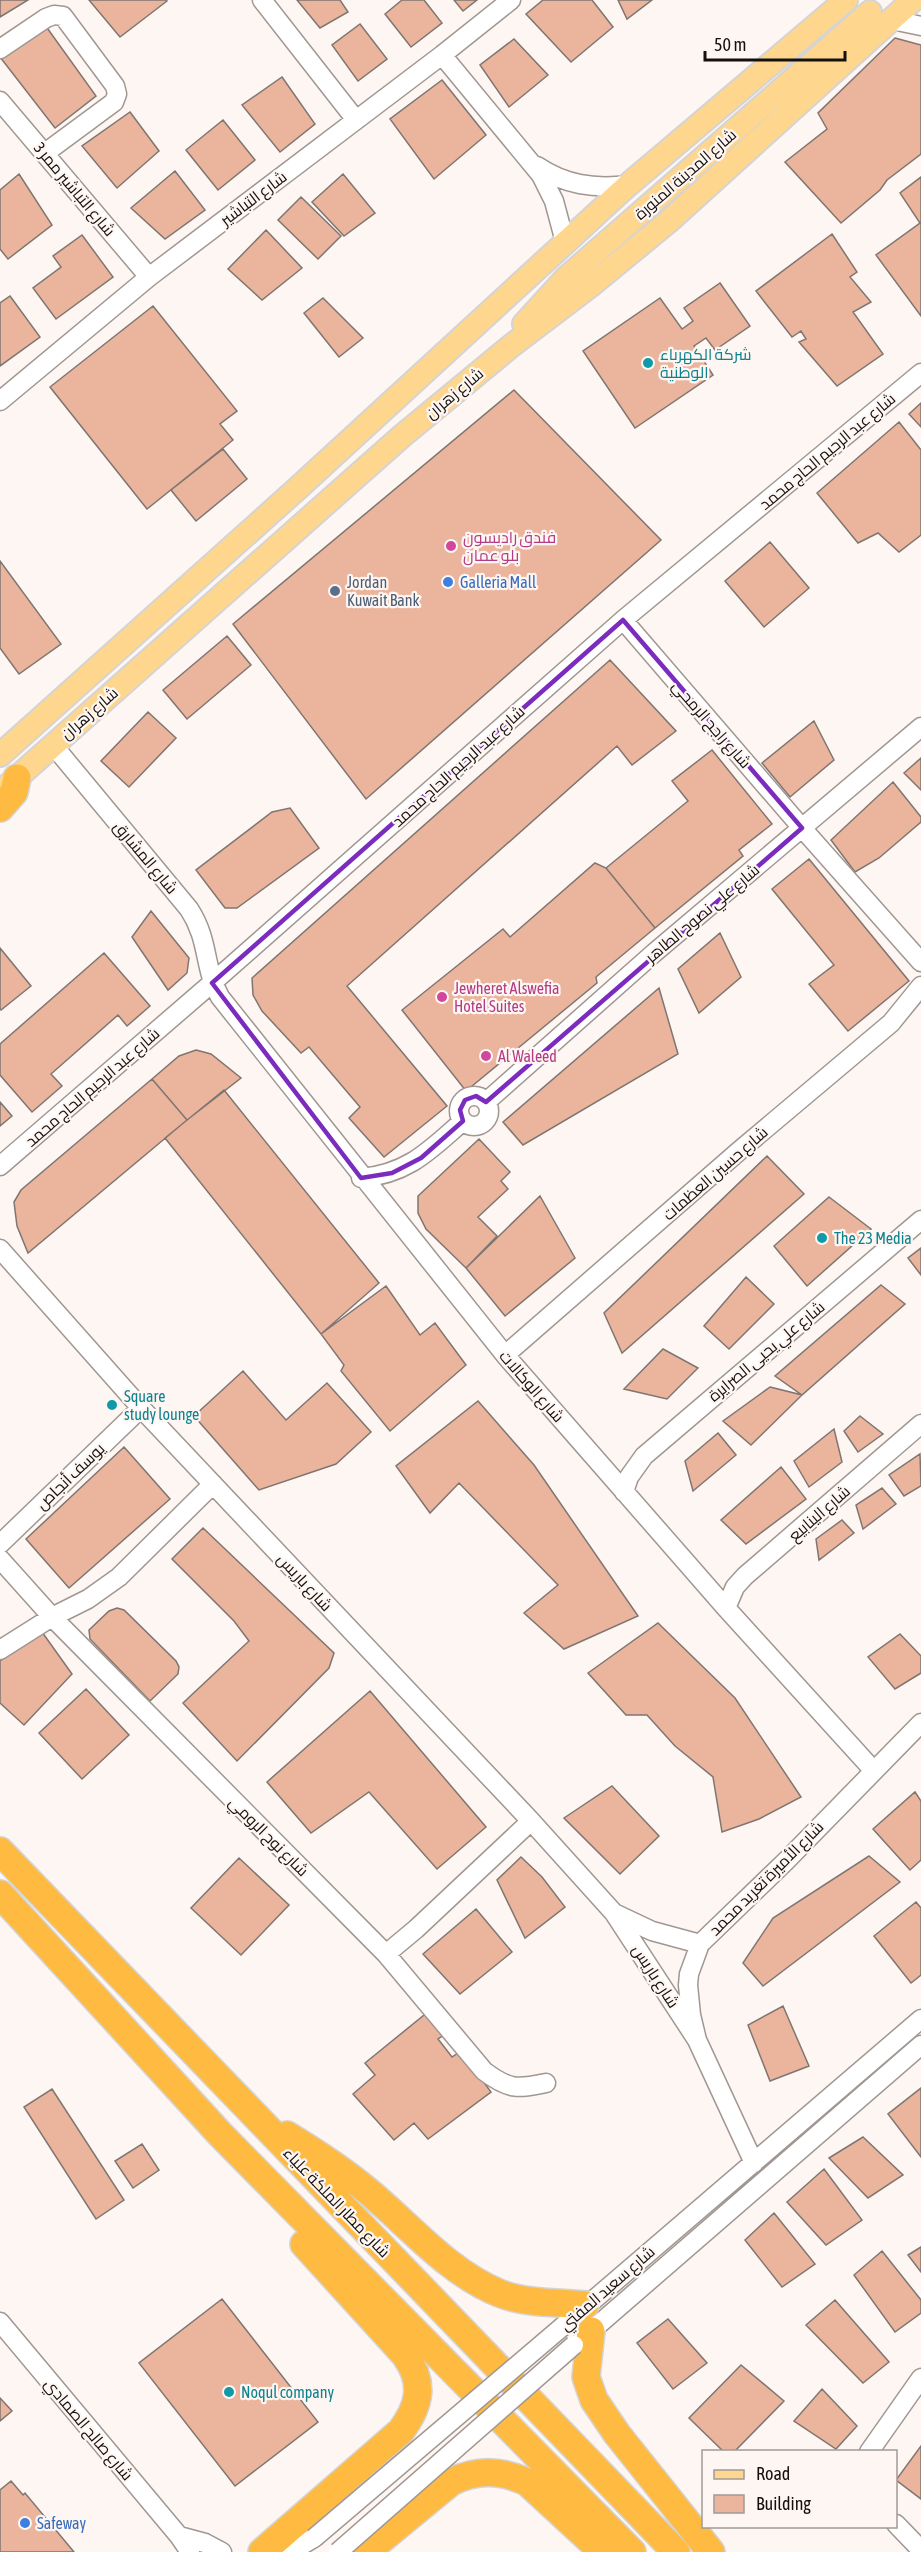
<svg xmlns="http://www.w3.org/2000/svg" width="921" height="2552" viewBox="0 0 921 2552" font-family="'Asap Condensed',Cairo,sans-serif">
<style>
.building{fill:#ebb59d;stroke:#7f7571;stroke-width:1.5}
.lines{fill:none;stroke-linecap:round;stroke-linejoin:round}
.minor-casing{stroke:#a09792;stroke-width:21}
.major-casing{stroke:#d5d4d4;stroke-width:26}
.highway-casing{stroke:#d5d4d4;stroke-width:30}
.minor{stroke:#fff;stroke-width:18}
.major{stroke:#fed68d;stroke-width:22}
.highway{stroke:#feba41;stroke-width:27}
.minor-bridge-casing{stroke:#a09792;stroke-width:21;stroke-linecap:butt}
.minor-bridge{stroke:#fff;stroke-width:18}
.marked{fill:none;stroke:#7b2cbf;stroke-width:4.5;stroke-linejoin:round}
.culture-dot{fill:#0f9aa8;stroke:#fef6f2;stroke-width:2}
.hotel-dot{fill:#d1479c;stroke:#fef6f2;stroke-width:2}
.shop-dot{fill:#3f7fe0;stroke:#fef6f2;stroke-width:2}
.service-dot{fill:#5c6f8a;stroke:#fef6f2;stroke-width:2}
.labels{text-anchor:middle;stroke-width:4.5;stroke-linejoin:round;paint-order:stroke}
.street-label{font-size:16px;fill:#13100e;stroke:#fef6f2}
.culture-label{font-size:16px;fill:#0d838f;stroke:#fef6f2;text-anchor:start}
.hotel-label{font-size:16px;fill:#b23c85;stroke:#fef6f2;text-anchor:start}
.service-label{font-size:16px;fill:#4e5e75;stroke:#fef6f2;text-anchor:start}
.shop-label{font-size:16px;fill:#366cbe;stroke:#fef6f2;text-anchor:start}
</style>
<rect width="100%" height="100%" fill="#fef6f2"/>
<!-- building -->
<path class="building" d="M0,0H28L0,17Z
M89,0H166L167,1L120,37Z
M297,0H340L348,12L320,28Z
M402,0H424L442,23L411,47L385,14Z
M454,0H477L463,11Z
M543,0H592L613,27L571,62L526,14Z
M618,0H652L627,19Z
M360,24L387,59L358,81L332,45Z
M45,25L96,96L55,128L0,57Z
M895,38L921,45V154L887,180L880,190L841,223L785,162L827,129L818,113Z
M514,39L548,75L509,107L480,65Z
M282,77L315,124L280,152L242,105Z
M442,80L486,135L434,179L390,119Z
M130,112L159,151L117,188L82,146Z
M223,120L255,160L218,190L186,150Z
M175,171L205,210L165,239L131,208Z
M19,174L52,225L8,259L0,249V190Z
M343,174L375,213L344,236L312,202Z
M921,177V316L876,255L920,223L900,193Z
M301,197L341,236L318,259L278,220Z
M266,230L302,268L262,300L228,269Z
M832,234L857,272L850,277L871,302L853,312L883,354L837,386L799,342L806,339L801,331L792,337L756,291Z
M82,235L113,277L56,319L33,288L61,267L53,256Z
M720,283L750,326L715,350L706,338L694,346L713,375L635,428L583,351L660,298L682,329L693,321L684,308Z
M10,296L40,337L0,366V303Z
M323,298L363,338L339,357L304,313Z
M153,306L237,411L220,424L233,440L147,509L50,387Z
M514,390L661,540L366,799L233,624Z
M921,403V427L909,414Z
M899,422L921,450V535L899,552L878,533L858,543L817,493Z
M223,449L247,479L196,521L171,490Z
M770,542L809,588L764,627L725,581Z
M0,561L61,644L19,674L0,648Z
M227,636L251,665L187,719L163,690Z
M610,660L676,731L632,765L617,746L347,986L447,1106L384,1157L349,1118L360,1107L309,1047L301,1053L262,1011L253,995L252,978Z
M148,712L176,738L129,787L101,761Z
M814,721L834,760L790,797L762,763Z
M712,750L772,824L739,850L743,856L655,928L606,868L688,801L672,781Z
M921,758V790L904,773Z
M893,782L921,817V822L879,858L855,872L831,840Z
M290,808L319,848L237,908H225L196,870L272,812Z
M809,859L909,981L848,1031L809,984L834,965L772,889Z
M595,863L606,868L655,928L596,977L597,983L466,1091L402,1010L503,929L510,937Z
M151,911L189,958L187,973L168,990L132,937Z
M720,933L741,977L699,1013L678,969Z
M0,948L31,986L1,1010L0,1009Z
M104,953L150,1006L127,1026L118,1015L51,1074L62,1086L32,1112L0,1075V1044Z
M659,988L678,1054L523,1145L503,1122Z
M196,1050L211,1054L241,1078L187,1120L152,1079L179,1056Z
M152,1079L187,1120L28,1253L17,1226L14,1202L21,1190Z
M224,1090L379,1283L321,1334L165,1138Z
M0,1102L12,1116L0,1126Z
M479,1139L510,1172L501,1181L508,1189L478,1217L497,1236L466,1268L426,1229L418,1213V1196Z
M767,1156L804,1194L622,1353L604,1313Z
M540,1196L575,1258L505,1316L466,1268Z
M829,1197L871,1229L807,1286L774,1246Z
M921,1248V1275L908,1258Z
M746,1277L774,1304L729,1349L704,1326Z
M881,1285L905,1304L802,1395L775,1376Z
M386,1286L420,1335L435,1323L466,1365L390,1431L341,1371L344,1365L321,1334Z
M663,1349L698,1368L667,1399L624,1389Z
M243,1371L286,1420L327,1383L371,1432L336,1464L259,1490L194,1416Z
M770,1387L802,1395L751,1445L723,1421Z
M478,1401L534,1465L638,1616L564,1649L524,1613L558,1585L459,1483L430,1513L396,1466Z
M860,1416L883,1434L858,1452L844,1431Z
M834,1429L842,1462L809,1487L794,1461Z
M718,1433L736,1455L693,1491L685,1461Z
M124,1447L170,1499L69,1588L26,1539Z
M920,1454L921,1486L904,1496L889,1475Z
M781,1467L806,1499L746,1544L721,1520Z
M882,1488L896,1504L863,1529L856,1505Z
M842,1520L854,1533L819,1560L816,1539Z
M203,1528L334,1653L329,1668L237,1761L183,1703L249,1641L234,1621L172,1559Z
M117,1608L124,1610L176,1661L179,1667L178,1674L150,1701L90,1639L89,1630L109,1611Z
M658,1623L735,1698L801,1797L759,1819L722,1832L713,1777L675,1746L647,1715H626L588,1673Z
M42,1632L72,1674L24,1725L0,1703V1661Z
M900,1634L921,1656V1673L895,1689L868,1657Z
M86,1689L129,1735L82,1779L39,1733Z
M370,1691L486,1827L437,1869L369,1792L311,1833L267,1782Z
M612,1786L659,1836L620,1874L564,1818Z
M915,1792L921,1801V1860L910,1870L873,1829Z
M869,1856L900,1882L763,1986L743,1963L773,1918Z
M521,1857L542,1877L565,1907L525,1938L497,1880Z
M239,1858L289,1905L241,1955L191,1908Z
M916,1902L921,1908V1975L911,1983L874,1936Z
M476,1909L512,1952L460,1994L423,1954Z
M783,2006L809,2066L770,2081L748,2025Z
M429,2011L447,2033L438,2039L452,2057L461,2051L491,2092L428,2139L414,2123L394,2140L353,2094L375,2075L365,2063Z
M921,2088V2157L888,2114Z
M52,2089L124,2200L96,2219L24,2107Z
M863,2137L903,2175L868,2198L829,2158Z
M142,2144L159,2170L133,2188L115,2161Z
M824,2169L862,2220L826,2245L787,2202Z
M774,2213L815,2264L782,2287L745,2240Z
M921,2247V2272L908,2255Z
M882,2251L921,2300V2313L895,2332L854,2275Z
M222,2299L318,2422L235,2486L139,2363Z
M835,2300L889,2362L863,2383L806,2325Z
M668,2319L707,2363L673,2389L637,2343Z
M741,2365L784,2401L734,2452H724L689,2418Z
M822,2389L857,2426L836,2449L794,2421Z
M0,2398L12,2411L0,2421Z
M921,2446V2499L896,2480Z
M11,2481L23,2495L25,2493L74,2552H0V2490Z"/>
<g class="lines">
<!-- minor casing -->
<g class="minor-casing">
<path id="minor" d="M262,0L356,120
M892,20L921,26
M0,49L46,18L54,15L63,16L115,86L117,94L114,102L45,153
M442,55L541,175L554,201L565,242
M0,101L149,277
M537,166C565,185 594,189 628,185
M0,401L149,277L442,55L511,0
M623,620L802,828L921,962
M53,745L189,909C210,941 203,967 220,997L505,1355L726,1608L874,1771
M459 1111a15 15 0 1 1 30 0a15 15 0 1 1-30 0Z
M486,1102L654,953L921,727
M0,1166L212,983L623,620L921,373
M361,1178C408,1174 430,1150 463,1121
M0,1249L141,1408L531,1821L614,1913L697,2040
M505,1355L739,1151L891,1023L921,986
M624,1492L629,1477L644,1456L921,1220
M0,1544L141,1408
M0,1559L52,1617L386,1954L484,2071C509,2090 517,2089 546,2083
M726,1608L735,1587L745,1576L921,1424
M0,1650L52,1617L88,1599L119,1577L213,1484
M616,1914L652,1931L700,1944
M386,1954L416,1929L531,1821
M754,2163L697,2040L691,2015L688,1985L689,1974L700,1944L787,1860L921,1723
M0,2322L179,2536L190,2552
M562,2327L921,2019
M583,2338L921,2045
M869,2452L921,2378
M896,2524L921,2550
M179,2536L205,2543L222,2552
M290,2552L314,2538"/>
</g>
<!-- major casing -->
<g class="major-casing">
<path id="major" d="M524,324L566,278L870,12
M0,755L298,488L628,185L846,0
M4,789L402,436L511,346L590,286L669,221L913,0"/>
</g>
<!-- highway casing -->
<g class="highway-casing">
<path id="highway" d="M0,808L14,792L17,778
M0,1851L676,2552
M0,1894L220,2134L632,2552
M287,2135C315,2152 344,2171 369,2192C411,2227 448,2272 499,2293C525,2304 557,2302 585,2305
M591,2331L586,2377L594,2400L617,2434L711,2552
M262,2552L401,2431C420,2405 425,2383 405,2355L304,2244
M366,2552L451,2482C477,2469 501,2470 527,2482L603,2552"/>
</g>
<!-- minor -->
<use href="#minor" class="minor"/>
<!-- major -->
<use href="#major" class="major"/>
<!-- highway -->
<use href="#highway" class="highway"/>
<!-- minor-bridge casing -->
<g class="minor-bridge-casing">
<path id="minor-bridge" d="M314,2538L562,2327
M338,2552L574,2345"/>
</g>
<!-- minor-bridge -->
<use href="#minor-bridge" class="minor-bridge"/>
</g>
<!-- marked area -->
<path class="marked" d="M623,620L802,828L486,1102L476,1096L465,1100L460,1110L463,1121L421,1158L392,1173L361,1178L212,983Z"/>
<!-- markers -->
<g class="culture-dot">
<circle cx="648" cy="363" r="6"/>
<circle cx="822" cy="1238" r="6"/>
<circle cx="112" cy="1405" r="6"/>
<circle cx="229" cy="2392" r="6"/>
</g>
<g class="hotel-dot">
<circle cx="451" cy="546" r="6"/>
<circle cx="442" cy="997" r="6"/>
<circle cx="486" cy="1056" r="6"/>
</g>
<g class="shop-dot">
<circle cx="448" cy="582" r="6"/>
<circle cx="25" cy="2523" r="6"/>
</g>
<circle class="service-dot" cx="335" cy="591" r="6"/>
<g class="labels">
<!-- street labels -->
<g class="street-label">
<text transform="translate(685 174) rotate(-41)" y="6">شارع المدينة المنورة</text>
<text transform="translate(75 189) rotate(50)" y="6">شارع التباشير ممر 3</text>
<text transform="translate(253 198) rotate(-37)" y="6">شارع التباشير</text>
<text transform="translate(454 393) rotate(-40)" y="6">شارع زهران</text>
<text transform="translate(827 451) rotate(-40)" y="6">شارع عبد الرحيم الحاج محمد</text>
<text transform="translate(89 713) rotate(-41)" y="6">شارع زهران</text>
<text transform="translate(712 724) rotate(49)" y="6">شارع راجح الرمحي</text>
<text transform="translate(458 766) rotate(-42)" y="6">شارع عبد الرحيم الحاج محمد</text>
<text transform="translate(146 857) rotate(50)" y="6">شارع المشارق</text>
<text transform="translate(702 913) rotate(-40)" y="6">شارع علي نصوح الطاهر</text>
<text transform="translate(92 1087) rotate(-41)" y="6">شارع عبد الرحيم الحاج محمد</text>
<text transform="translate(715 1173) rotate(-41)" y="6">شارع حسين العظمات</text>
<text transform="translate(766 1351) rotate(-40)" y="6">شارع علي يحيى الصرايرة</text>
<text transform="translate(532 1386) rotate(49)" y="6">شارع الوكالات</text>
<text transform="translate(70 1476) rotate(-44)" y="6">يوسف أنجاص</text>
<text transform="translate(819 1513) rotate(-41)" y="6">شارع الينابيع</text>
<text transform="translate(305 1582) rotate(47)" y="6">شارع باريس</text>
<text transform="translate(269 1836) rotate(45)" y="6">شارع نوح الرومي</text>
<text transform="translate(766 1878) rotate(-45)" y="6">شارع الأميرة تغريد محمد</text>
<text transform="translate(656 1976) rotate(57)" y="6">شارع باريس</text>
<text transform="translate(337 2202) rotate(46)" y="6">شارع مطار الملكة علياء</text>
<text transform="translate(607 2288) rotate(-41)" y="6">شارع سعيد المفتي</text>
<text transform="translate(89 2429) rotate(50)" y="6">شارع صالح الصمادي</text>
</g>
<!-- culture labels -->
<g class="culture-label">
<text x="660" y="360">شركة الكهرباء<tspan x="660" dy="18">الوطنية</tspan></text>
<text x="834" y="1244">The 23 Media</text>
<text x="124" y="1402">Square<tspan x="124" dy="18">study lounge</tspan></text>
<text x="241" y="2398">Noqul company</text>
</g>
<!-- hotel labels -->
<g class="hotel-label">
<text x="463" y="543">فندق راديسون<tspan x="463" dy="18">بلو عمان</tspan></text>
<text x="454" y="994">Jewheret Alswefia<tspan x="454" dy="18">Hotel Suites</tspan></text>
<text x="498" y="1062">Al Waleed</text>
</g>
<!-- service labels -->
<g class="service-label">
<text x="347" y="588">Jordan<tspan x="347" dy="18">Kuwait Bank</tspan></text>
</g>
<!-- shop labels -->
<g class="shop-label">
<text x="460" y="588">Galleria Mall</text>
<text x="37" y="2529">Safeway</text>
</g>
</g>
<!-- legend -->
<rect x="702" y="2450" width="195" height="78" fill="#fef6f2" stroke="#a09a97" stroke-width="1.5"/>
<rect x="714" y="2470" width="30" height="9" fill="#fed68d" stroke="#a09a97" stroke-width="1.5"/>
<text x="756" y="2480" font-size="18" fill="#13100e">Road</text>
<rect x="714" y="2495" width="30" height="18" fill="#ebb59d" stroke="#a09a97" stroke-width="1.5"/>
<text x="756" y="2510" font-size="18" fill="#13100e">Building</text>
<!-- scale -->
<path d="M705 51v9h140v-9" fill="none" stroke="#13100e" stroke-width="3"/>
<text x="714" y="51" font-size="18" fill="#13100e" stroke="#fef6f2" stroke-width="4.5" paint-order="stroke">50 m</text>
</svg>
